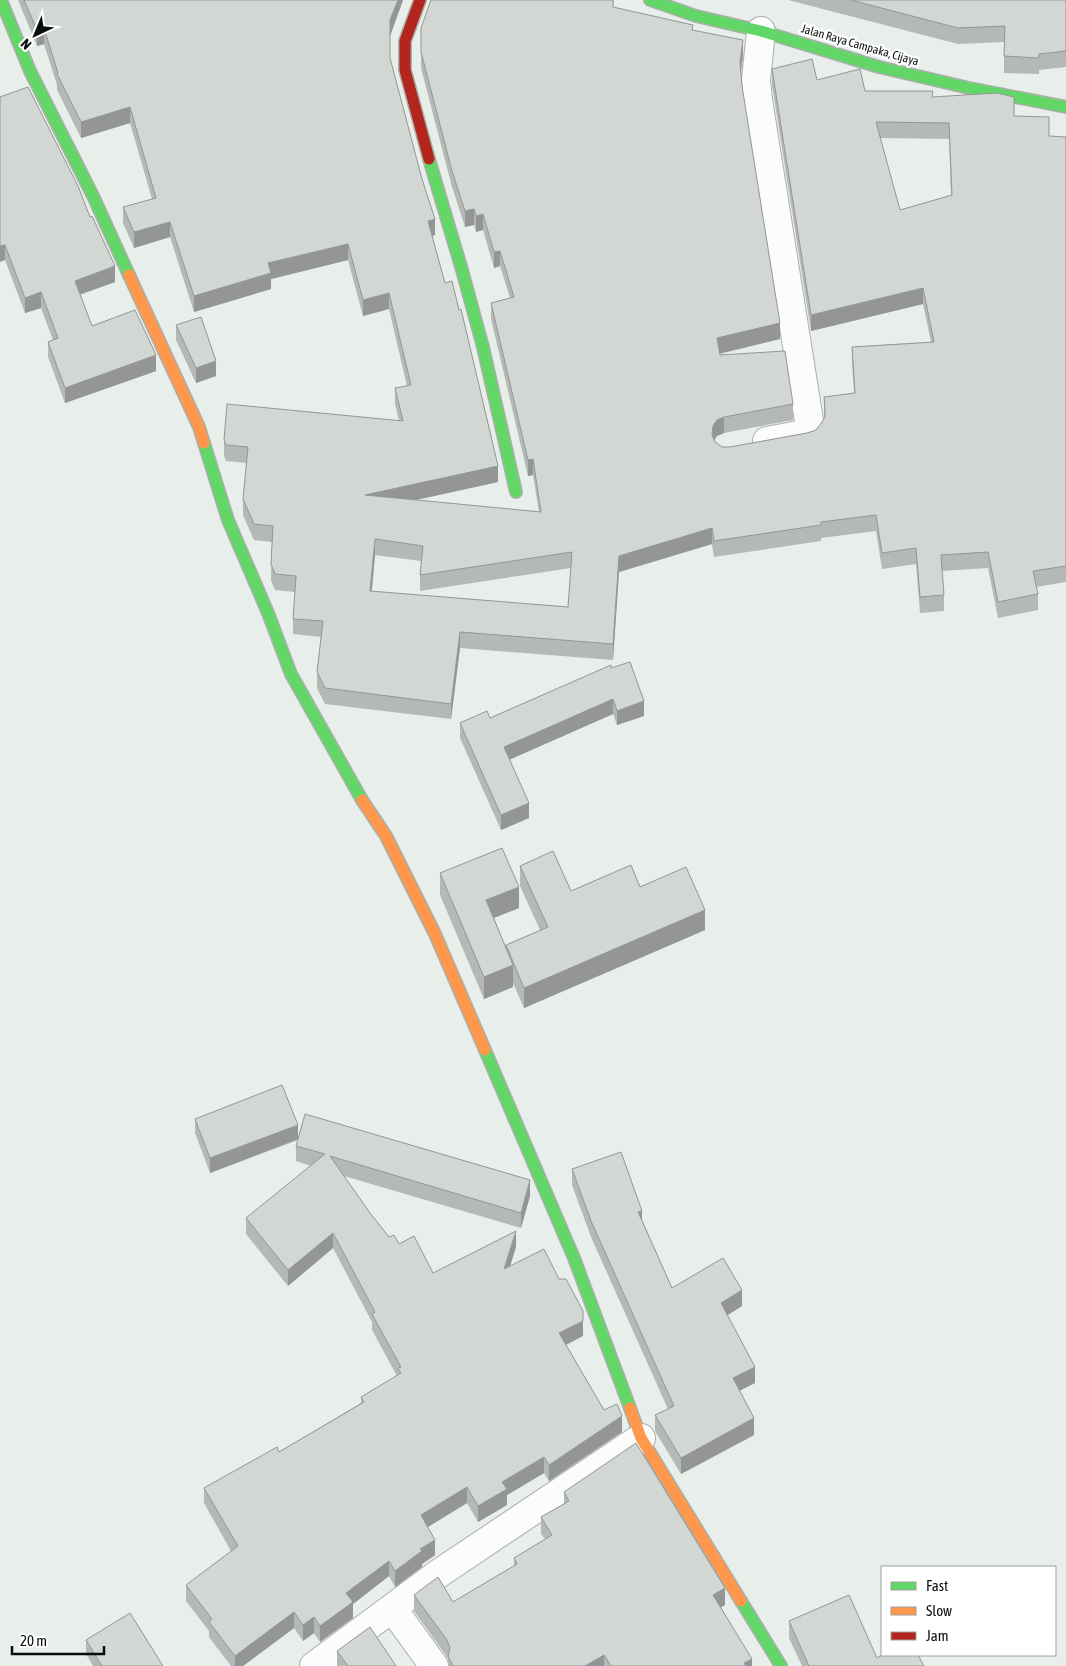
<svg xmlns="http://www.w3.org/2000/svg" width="1066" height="1666" viewBox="0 0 1066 1666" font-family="'Asap Condensed',sans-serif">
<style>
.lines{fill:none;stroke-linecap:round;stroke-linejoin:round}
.street-casing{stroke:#aaafab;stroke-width:30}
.fast-casing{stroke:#aaafab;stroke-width:14}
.slow-casing{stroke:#aaafab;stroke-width:14}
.jam-casing{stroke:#aaafab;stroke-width:14}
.street{stroke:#fcfcfc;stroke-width:28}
.fast{stroke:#63d668;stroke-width:11}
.slow{stroke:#ff974d;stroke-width:11}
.jam{stroke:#b3261e;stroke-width:11}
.wall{fill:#b5b9b5;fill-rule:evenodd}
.shaded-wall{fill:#939694}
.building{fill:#d2d7d3;stroke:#939694;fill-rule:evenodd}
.labels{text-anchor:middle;stroke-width:4.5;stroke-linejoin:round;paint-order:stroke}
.street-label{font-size:12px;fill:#0a0e0b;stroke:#fff}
</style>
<rect width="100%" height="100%" fill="#e8eee9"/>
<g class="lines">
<!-- street casing -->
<g class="street-casing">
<path id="street" d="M761,31L756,80L758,100L810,427L808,432L804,434L767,441
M392,1608L434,1666
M314,1666L438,1574L641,1438"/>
</g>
<!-- fast casing -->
<g class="fast-casing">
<path id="fast" d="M1,0L30,71L93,196L129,275
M650,0L696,16L761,31L879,67L969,88L1066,107
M429,159L462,270L483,347L516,492
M204,443L228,520L268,613L291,674L362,800
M485,1050L574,1258L630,1408
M741,1601L781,1666"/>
</g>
<!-- slow casing -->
<g class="slow-casing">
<path id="slow" d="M129,275L199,427L204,443
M362,800L386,836L435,934L485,1050
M630,1408L641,1438L741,1601"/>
</g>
<!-- jam casing -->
<g class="jam-casing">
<path id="jam" d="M420,0L405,41V70L429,159"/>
</g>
<!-- street -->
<use href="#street" class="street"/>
<!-- fast -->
<use href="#fast" class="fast"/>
<!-- slow -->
<use href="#slow" class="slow"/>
<!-- jam -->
<use href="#jam" class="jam"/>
</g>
<!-- wall -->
<path class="wall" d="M18,0H403L390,36V59L435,235L432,236L498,482L416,500L539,512L533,475L528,476L491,319V303L510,298L500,266L494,268L483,230L476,232L474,225L465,227L452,187L421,68V28L614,0L613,7L693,30L743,56L741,71L742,86L780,339L720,354V355L793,404V420L724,433L717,436L714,440L715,442L722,447H730L807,433L816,430L822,422L824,417V397L854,393L852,363V347L931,342L923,304L811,331L772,85V69L817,80L865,91L932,97L1014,116L1049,136L1066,137V582L1036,587L1038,594V610L998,618L988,568L942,571L944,595V611L920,613L916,564L882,569L876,531L821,538V541L714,557L712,544L619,572L613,660L460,648L451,719L325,704L317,688V672L321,637L293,634V619L295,592L275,590L271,580L272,542L254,540L243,515V499L247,463L226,461L224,456V440L399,421L395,404V388L407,386L389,309L363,316L348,260L271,279V289L194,312L170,237L134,248L123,223V207L152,199L130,123L81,138L57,90V85L44,44L37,46ZM880,138L949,139L951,196L900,210ZM375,555L421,561L420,575V591L571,568L568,607L372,592Z
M788,0H1066V67L1039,70V74L1004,73V42L958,44Z
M0,97L115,282L80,295L92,326L156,371L65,403L48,357V342L53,340L41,308L25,313L5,260Z
M176,325L216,376L196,383L176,340Z
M611,668L644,716L617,725L613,714L509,760L529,818L501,830L460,738V723L490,718Z
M520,866L571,891L640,887L705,930L524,1008L513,983V987L484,999L440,895V873L519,908L494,918L506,947V945L540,930L520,886Z
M195,1119L298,1138L530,1196L521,1228L344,1176L370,1213L389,1237L399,1244L433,1273L516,1247L510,1266L583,1336L566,1345L604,1410L622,1432L549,1481L544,1473L507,1495V1505L478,1522L467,1503L428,1527L435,1555L422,1564V1567L395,1587L389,1576L353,1604V1618L320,1642L314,1633L303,1641L294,1628L243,1666H231L209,1637V1631L186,1601V1585L231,1551L204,1503V1488L279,1452L361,1403V1397L397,1376L372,1330V1322L333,1248L288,1286L246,1234V1218L311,1166L296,1161V1146L298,1140L210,1173L195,1133Z
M572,1169L642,1220L672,1288L742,1306L728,1315L755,1383L739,1391L754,1435L681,1474L655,1431V1415L668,1409L591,1237L572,1185Z
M564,1492L725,1605L721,1607L752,1666H448V1659L447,1657L414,1611V1595L453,1602L514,1566V1558L545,1539L541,1534V1517L564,1504Z
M789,1621L877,1658L924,1666H802L789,1638Z
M86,1640L163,1666H93L86,1654Z
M337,1651L396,1666H337Z"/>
<!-- shaded-wall -->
<path class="shaded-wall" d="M398,0H403L390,36V20Z
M44,28V44L37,46V30Z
M743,40V56L740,78V62Z
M130,107V123L81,138V122Z
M474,209V225L465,227V211Z
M483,214V230L476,232V216Z
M435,219V235L428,237V221Z
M170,222V237L134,248V232Z
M348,244V260L271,279V289L194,312V296L268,263Z
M5,245V260L0,262V246Z
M500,251V266L494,268V252Z
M115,266V282L75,296V281Z
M923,288V304L811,331V315Z
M41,292V308L25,313V298Z
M389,293V309L363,316V300Z
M780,323V339L717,354V338Z
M156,355V371L65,403V388Z
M216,361V376L196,383V368Z
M724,417V433L717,436L713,442L712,435L713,426L717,420Z
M533,459V475L528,476V460Z
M498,466V482L365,511V495Z
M712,528V544L619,572L613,660V644L619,556Z
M375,539V555L370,607V591Z
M460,632V648L451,719V704Z
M613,699V714L504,762V747Z
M644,701V716L617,725V711Z
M529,803V818L501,830V815Z
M519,887V908L486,921V900Z
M705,910V930L524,1008V988Z
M513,965V987L484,999V977Z
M298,1125V1139L210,1173V1158Z
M530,1180V1196L521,1228V1213Z
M642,1211V1227L638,1212Z
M516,1231V1247L504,1285V1269Z
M333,1233V1248L288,1286V1270Z
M742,1290V1306L721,1319V1303Z
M583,1321V1336L559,1348V1333Z
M755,1367V1383L733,1394V1378Z
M622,1416V1432L549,1481V1465Z
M754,1418V1435L681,1474V1458Z
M544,1457V1473L507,1495V1505L478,1522V1506L502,1482Z
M467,1487V1503L421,1531V1515Z
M435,1540V1555L422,1564V1567L395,1587V1571L420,1549Z
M389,1561V1576L353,1604V1618L320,1642V1626L346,1593Z
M725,1588V1605L713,1612V1595Z
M294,1612V1628L243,1666H235V1656Z
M314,1617V1633L303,1641V1625Z
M604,1655V1666H585Z
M752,1659V1666H744V1663Z"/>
<!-- building -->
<path class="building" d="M24,0H398L390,20V58L422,179L435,219L428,221L445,283L452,281L459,310L461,309L498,466L365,495L541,512L533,459L528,460L491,303L514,297L500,251L494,252L483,214L476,216L474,209L465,211L452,171L421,52V28L431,0H613V7L693,25L692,30L743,40L740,62L742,86L780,323L717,338L720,355L785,351L793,404L724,417L717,420L713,426L712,435L715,442L722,447H730L807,433L816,430L822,422L825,417V409L824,397L855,393L852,347L934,342L923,288L811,315L772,69L812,59L817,80L860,69L865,91H933L932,97L997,93L1014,97V116L1049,117V136L1066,137V566L1033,571L1038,594L998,602L988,552L941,555L944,595L920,597L916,548L882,553L876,515L821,522V525L714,541L712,528L619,556L613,644L460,632L451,704L325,688L317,672L323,621L293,619L296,576L275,574L271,564L273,526L254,524L243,499L248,447L226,445L224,440L227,404L403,421L395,388L411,385L389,293L363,300L348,244L268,263L271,273L194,296L170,222L134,232L123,207L156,198L130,107L81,122L57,74L58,73L44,28L37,30ZM876,122L949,123L952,195L900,210ZM375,539L423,546L420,575L572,552L568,607L370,591Z
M851,0H1066V51L1039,54V58L1004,56L1005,26L958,28Z
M28,87L78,186L90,217L92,216L115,266L75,281L92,326L135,310L156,355L65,388L48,342L58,338L41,292L25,298L5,245L0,246V97Z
M201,317L216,361L196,368L176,325Z
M630,662L644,701L617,711L613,699L504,747L529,803L501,815L460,723L487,711L490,718L611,665V668Z
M502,848L519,887L486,900L513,965L484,977L440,873Z
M553,851L571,891L631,865L640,887L686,867L705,910L524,988L506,945L548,927L520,866Z
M282,1085L298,1125L210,1158L195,1119Z
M305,1114L530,1180L521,1213L330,1156L370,1213L389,1237L394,1235L399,1244L414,1236L433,1273L516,1231L504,1269L544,1249L559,1279H566L583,1311V1321L559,1333L604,1410L617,1404L622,1416L549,1465L544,1457L502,1482L507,1489L478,1506L467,1487L421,1515L435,1540L420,1549L422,1551L395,1571L389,1561L346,1593L353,1602L320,1626L314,1617L303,1625L294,1612L235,1656L209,1622L212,1619L186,1585L238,1546L204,1488L277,1447L279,1452L364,1402L361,1397L401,1373L398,1368L401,1367L372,1314L375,1312L333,1233L288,1270L246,1218L325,1154L296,1146Z
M621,1152L642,1211L638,1212L672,1288L723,1258L742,1290L721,1303L755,1367L733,1378L754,1418L681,1458L655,1415L674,1406L591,1221L572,1169Z
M636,1443L725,1588L713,1595L752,1659L744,1663L746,1666H611L604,1655L585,1666H453L448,1656L450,1648L447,1640L414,1595L438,1577L453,1602L517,1564L514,1558L552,1535L541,1517L569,1501L564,1492Z
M849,1595L877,1658L882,1655H918L924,1666H809L789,1621Z
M130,1613L163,1666H102L86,1640Z
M370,1627L396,1666H348L337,1651Z"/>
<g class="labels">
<!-- street labels -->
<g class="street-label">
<text transform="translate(860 45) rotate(16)" y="4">Jalan Raya Campaka, Cijaya</text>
</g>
</g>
<!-- legend -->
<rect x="881" y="1566" width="175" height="90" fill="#ffffff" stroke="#9d9f9d"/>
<rect x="891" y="1582" width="25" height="8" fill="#63d668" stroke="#9d9f9d"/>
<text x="926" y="1591" font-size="15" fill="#0a0e0b">Fast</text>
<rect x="891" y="1607" width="25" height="8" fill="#ff974d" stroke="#9d9f9d"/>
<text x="926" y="1616" font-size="15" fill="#0a0e0b">Slow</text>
<rect x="891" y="1632" width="25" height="8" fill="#b3261e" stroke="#9d9f9d"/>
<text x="926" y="1641" font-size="15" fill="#0a0e0b">Jam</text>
<!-- north arrow -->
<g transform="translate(35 35) rotate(224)" stroke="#ffffff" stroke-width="4" paint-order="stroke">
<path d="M0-4L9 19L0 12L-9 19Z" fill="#0a0e0b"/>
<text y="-8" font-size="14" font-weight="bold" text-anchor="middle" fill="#0a0e0b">N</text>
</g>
<!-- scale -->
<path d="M12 1646v8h92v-8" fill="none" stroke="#0a0e0b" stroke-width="2.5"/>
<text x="20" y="1646" font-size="15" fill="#0a0e0b" stroke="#ffffff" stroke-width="4" paint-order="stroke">20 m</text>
</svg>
